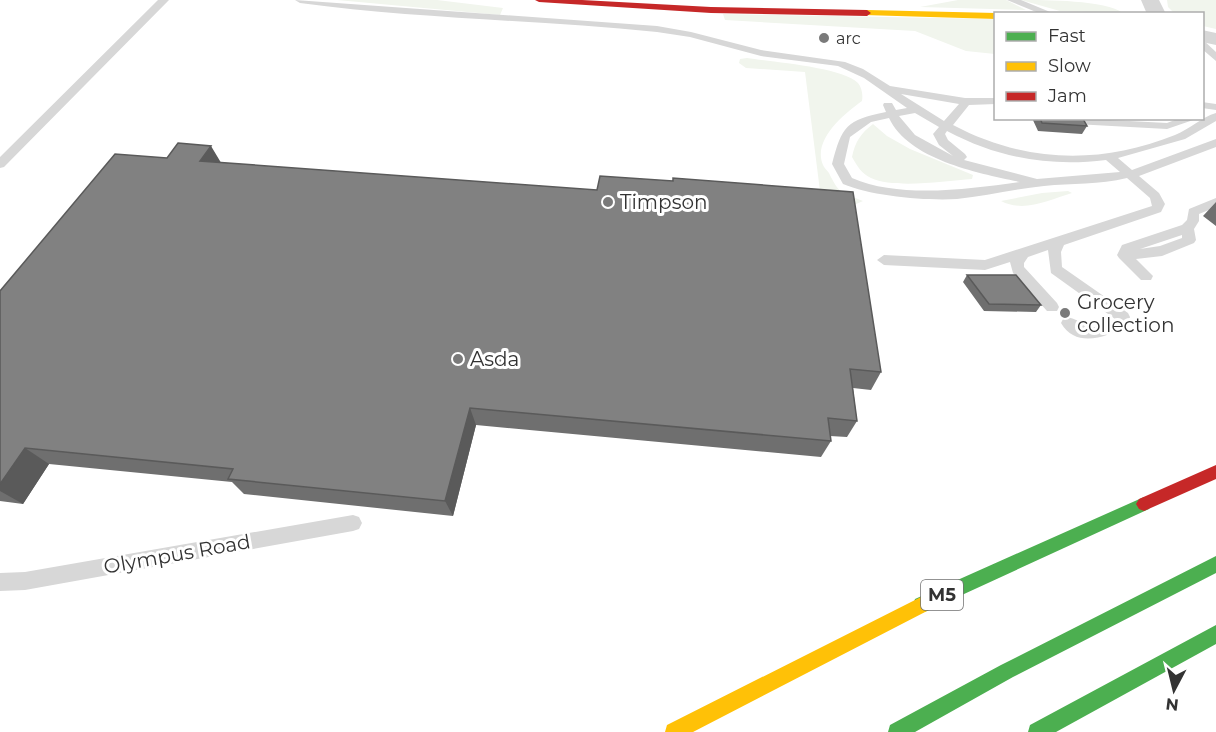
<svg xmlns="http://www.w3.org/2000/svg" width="1216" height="732" viewBox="0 0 1216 732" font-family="Montserrat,sans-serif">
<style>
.green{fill:#f1f5ed}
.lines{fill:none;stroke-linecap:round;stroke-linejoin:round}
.lane{fill:#d7d7d7;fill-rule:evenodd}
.street{fill:#d7d7d7;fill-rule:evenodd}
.fast{fill:#4caf50;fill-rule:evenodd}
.slow{fill:#ffc107;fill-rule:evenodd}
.jam{fill:#c62828;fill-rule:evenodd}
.wall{fill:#6f6f6f}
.shaded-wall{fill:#5a5a5a}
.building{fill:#818181;stroke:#5a5a5a;stroke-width:1.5}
.poi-dot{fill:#7a7a7a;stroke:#fff;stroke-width:2}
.labels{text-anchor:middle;stroke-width:6;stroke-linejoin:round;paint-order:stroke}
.far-poi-label{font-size:16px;fill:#333;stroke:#fff;text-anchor:start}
.shield{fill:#fff;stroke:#707070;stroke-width:1.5}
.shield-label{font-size:18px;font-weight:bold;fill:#333}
.poi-label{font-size:20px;fill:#333;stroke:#fff;text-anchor:start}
.street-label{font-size:20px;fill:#333;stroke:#fff}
</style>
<rect width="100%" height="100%" fill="#fff"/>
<!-- green -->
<path class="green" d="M337,0H437L503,8L500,15Z
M958,0H1006L1026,10L920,7Z
M1021,0C1045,0 1106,0 1123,13L1060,11Z
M1167,0H1216V29L1203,26L1202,14L1174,13L1168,7Z
M723,14L995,19V54L966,51L915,31L725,20Z
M747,58C771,62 842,67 858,83C862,88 863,95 862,101C845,113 812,140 823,165C824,168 827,170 829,173C839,194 841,192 863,201L854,205L822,207L805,72L746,68L739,63L740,59Z
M873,124L887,136L910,149L973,175L972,179C945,181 895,189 871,178C862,174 857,166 852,157C855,142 861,133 873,124Z
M1068,191L1072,193C1049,200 1024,213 1001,201L1042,193Z"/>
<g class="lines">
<!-- lane -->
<path class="lane" d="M158,0H169L4,167L0,168V157Z
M295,0L657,26L691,32L761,50L845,62L863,69L890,86L965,98H996V104L969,105L953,125C1025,163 1100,165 1175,135C1190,129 1202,117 1216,113V121L1185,139L1118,158L1132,170L1216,139V147L1139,176L1159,193L1165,204L1161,212L1064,245L1061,252L1062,267L1128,313L1130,317L1127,326C1107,337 1076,349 1061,323L1063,319L1068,317C1093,325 1088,334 1115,319L1051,273L1048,250L1028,257L1024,263V267L1057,303L1059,307L1057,311H1047L1013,273L1010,262L985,270L884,265L877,260L884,255L985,260L1152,206L1150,198L1127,178C1099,185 1072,183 1044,186C1015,189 986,196 957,199C926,201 871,196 843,184L832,164C842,126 846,120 886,112L883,105L884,103H892L896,110L907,108L864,78L838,66L761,56L690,37L657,32C538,20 419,19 300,3ZM901,94L959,104L944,121ZM915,113L939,127L933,134L939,145L953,156L915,135L899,116ZM889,118C909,160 978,173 1020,182C969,189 900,199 852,178L844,164L850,137L871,122ZM947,131C998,158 1049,167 1106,160L1120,172L1037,179L964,160L967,157L965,154L948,140L945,134Z
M1007,0H1021L1055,14H1041Z
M1202,39L1216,52V61L1202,49Z
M1202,102L1216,104V110L1202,108Z
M1072,118L1167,123L1180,118H1199L1167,129L1075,124L1069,121Z
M1216,198V207L1199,214V221L1194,229L1196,240L1194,243L1162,256L1136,259L1153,276L1151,280H1141L1119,258L1117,255L1122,245L1182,225L1187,220L1189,209ZM1182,235V238L1160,246L1140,249Z
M353,515L359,517L362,523L359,529L353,531L25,590L0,591V573L25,572Z"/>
<!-- street -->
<path class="street" d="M1141,0H1159L1166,14H1147Z
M1202,30L1216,33V45L1202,42Z"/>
<!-- fast -->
<path class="fast" d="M1144,497L1149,499L1152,504L1149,509L927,611L921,613L915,611L913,605L915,599Z
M1216,556V573L1013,677L915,732H888L890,725L1001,665Z
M1216,625V644L1056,732H1028L1030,725Z"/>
<!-- slow -->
<path class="slow" d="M867,10L996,13V19L864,15L863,13Z
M921,597L927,599L929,605L927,611L693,732H665L667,725Z"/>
<!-- jam -->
<path class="jam" d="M535,0H582L711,7L867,10L871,13L867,16L711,13L539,2Z
M1216,465V479L1144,511L1139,509L1136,504L1139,499Z"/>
</g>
<!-- wall -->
<path class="wall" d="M1032,118H1082L1087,126L1082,134L1038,131Z
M221,163L881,372L871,390L853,388L857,421L847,437L830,436L831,441L821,457L476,425L453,516L244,494L232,482L49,464L23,504L0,501V291Z
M1216,202V226L1203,216Z
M967,275L1041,305L1036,312L984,311L963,282Z"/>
<!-- shaded-wall -->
<path class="shaded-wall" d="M211,146L223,166L200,161Z
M470,408L476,425L453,516L445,501Z
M25,448L49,464L23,504L0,491V484Z"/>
<!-- building -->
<path class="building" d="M1040,118H1082L1083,119L1087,126L1042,123Z
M178,143L211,146L200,161L597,190L600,176L673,181V178L853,192L881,372L850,369L857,421L828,418L831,441L470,408L445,501L228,479L233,469L25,448L0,484V291L115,154L167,158Z
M967,275H1016L1041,305L989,304Z"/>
<!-- markers -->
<g class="poi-dot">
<circle cx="824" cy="38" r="6"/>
<circle cx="608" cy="202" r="6"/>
<circle cx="1065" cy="313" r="6"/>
<circle cx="458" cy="359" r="6"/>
</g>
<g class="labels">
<!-- far-poi labels -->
<g class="far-poi-label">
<text x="836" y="44">arc</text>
</g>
<!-- shield labels -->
<rect class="shield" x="921" y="580" width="42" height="30" rx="4.5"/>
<g class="shield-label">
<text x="942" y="601">M5</text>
</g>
<!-- poi labels -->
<g class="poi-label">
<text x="620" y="209">Timpson</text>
<text x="1077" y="309">Grocery<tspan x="1077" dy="23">collection</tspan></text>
<text x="470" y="366">Asda</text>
</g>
<!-- street labels -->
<g class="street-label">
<text transform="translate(177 554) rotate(-10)" y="7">Olympus Road</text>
</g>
</g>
<!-- legend -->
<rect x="994" y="12" width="210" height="108" fill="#ffffff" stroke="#adadad" stroke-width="1.5"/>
<rect x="1006" y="32" width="30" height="9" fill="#4caf50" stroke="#adadad" stroke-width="1.5"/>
<text x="1048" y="42" font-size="18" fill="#333333">Fast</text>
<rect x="1006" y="62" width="30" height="9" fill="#ffc107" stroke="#adadad" stroke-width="1.5"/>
<text x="1048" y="72" font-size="18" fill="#333333">Slow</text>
<rect x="1006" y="92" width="30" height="9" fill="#c62828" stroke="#adadad" stroke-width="1.5"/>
<text x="1048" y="102" font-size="18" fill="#333333">Jam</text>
<!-- north arrow -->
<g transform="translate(1174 690) rotate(187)" stroke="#ffffff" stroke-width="4.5" paint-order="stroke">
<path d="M0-4.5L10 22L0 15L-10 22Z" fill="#333333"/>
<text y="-9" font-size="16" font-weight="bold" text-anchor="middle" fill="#333333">N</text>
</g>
</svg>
